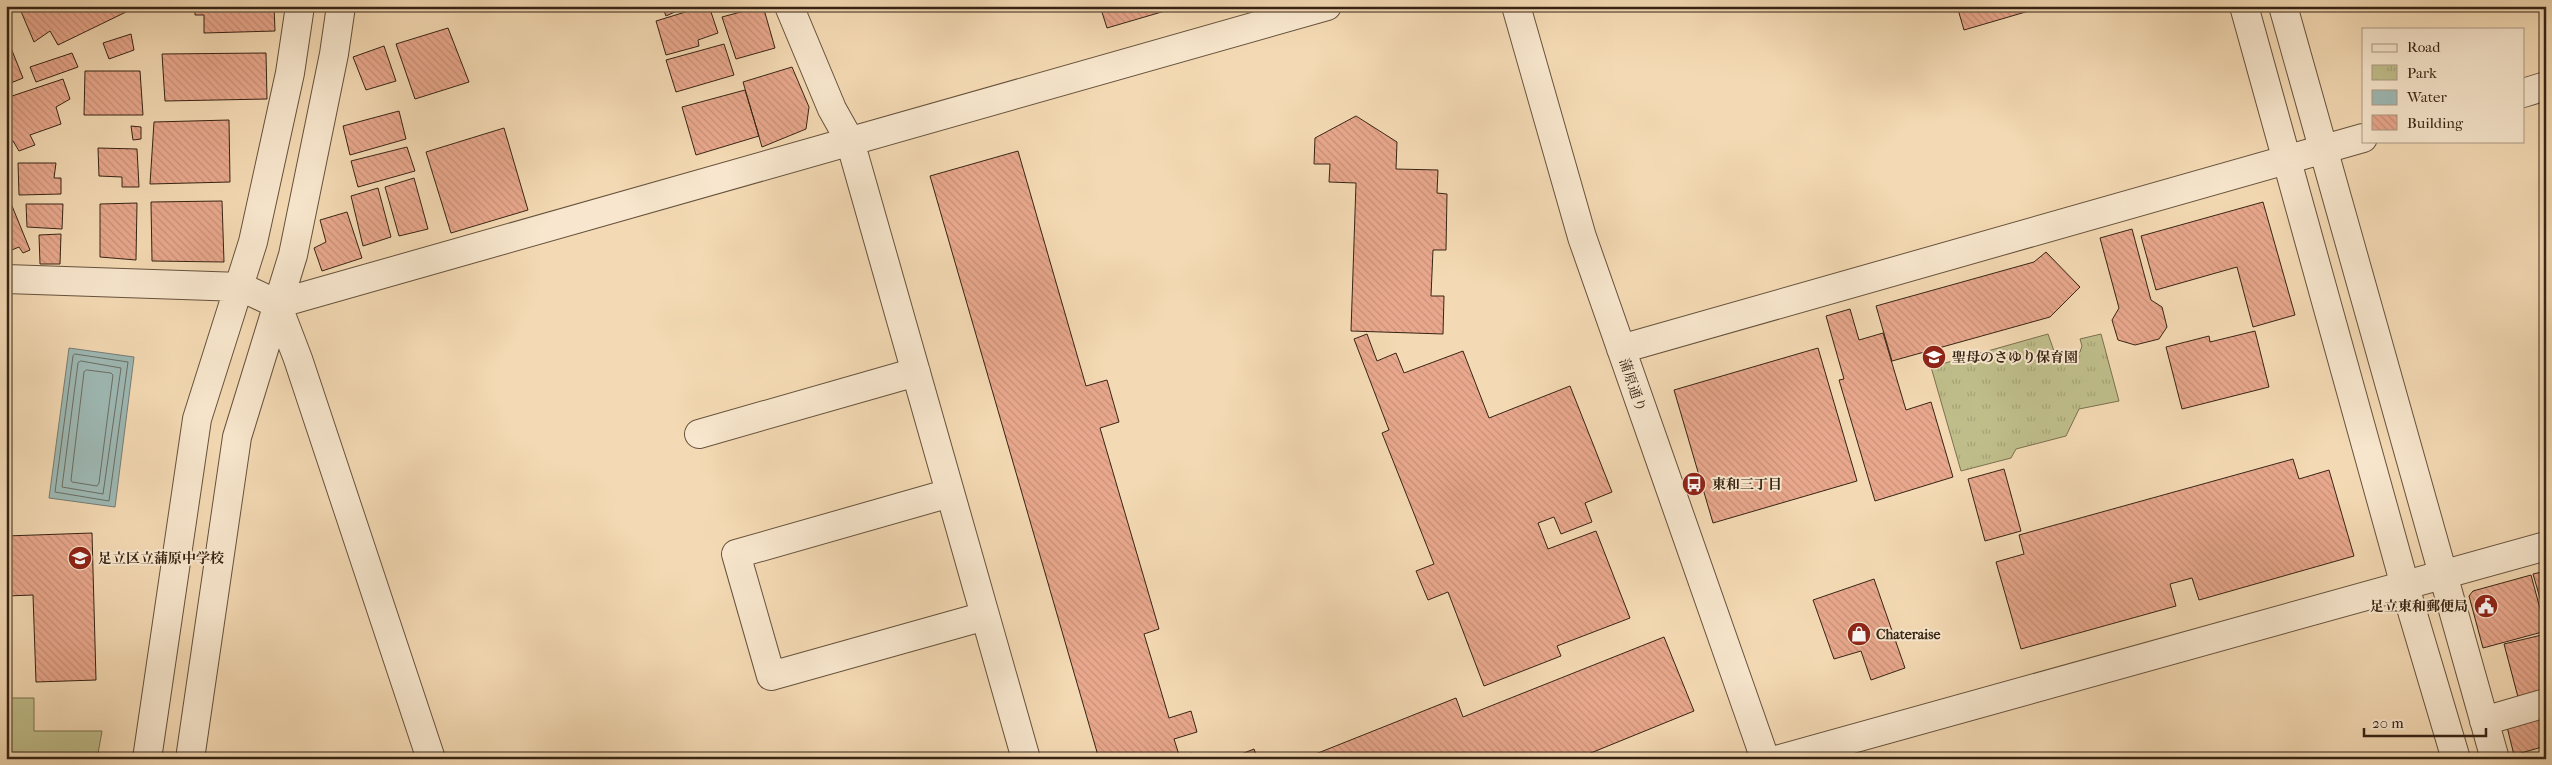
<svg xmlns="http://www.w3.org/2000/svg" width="2552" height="765" viewBox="0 0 2552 765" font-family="'IM FELL French Canon','Noto Serif JP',serif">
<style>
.park{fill:url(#park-tufts);stroke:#7b7150}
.pitch{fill:#bfbe8b;stroke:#7b7150}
.water{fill:#9eb9b5;stroke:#757d75}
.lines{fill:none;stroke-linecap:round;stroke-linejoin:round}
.shore{stroke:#6a6e64;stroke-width:1}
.building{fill:url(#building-back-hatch);stroke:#372414}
.minor-casing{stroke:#66523c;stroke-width:30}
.minor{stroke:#f8e7ce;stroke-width:28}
.labels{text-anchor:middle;stroke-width:4;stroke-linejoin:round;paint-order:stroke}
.poi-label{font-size:14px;font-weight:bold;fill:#372414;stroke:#f8e7ce;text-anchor:start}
.street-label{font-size:14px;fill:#372414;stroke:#f8e7ce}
</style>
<defs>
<pattern id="park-tufts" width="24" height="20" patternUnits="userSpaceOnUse" patternTransform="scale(1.25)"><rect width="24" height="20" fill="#bfbe8b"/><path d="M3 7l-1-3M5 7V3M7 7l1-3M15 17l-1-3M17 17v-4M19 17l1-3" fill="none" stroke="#a5a377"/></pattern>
<pattern id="building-back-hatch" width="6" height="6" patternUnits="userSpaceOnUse" patternTransform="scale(1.25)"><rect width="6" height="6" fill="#e9a88d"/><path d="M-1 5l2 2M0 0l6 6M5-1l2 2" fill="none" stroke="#c89079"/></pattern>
</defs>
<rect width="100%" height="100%" fill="#f4dab4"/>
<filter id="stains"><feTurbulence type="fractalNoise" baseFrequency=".004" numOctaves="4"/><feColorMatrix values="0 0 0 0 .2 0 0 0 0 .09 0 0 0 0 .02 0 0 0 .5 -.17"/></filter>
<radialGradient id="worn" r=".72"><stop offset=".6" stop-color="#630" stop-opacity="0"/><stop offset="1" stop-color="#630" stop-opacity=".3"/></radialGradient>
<!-- park -->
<path class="park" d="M2048,334L2054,351L2063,357L2080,352L2082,346L2080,339L2101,334L2119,401L2079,409L2066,436L2016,449L2011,458L1961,471L1931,367Z"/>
<!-- pitch -->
<path class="pitch" d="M6,673L7,698H34V731H102L97,759H6Z"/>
<!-- water -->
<path class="water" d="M69,348L134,357L115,507L49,498Z"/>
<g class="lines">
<!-- shore -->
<path class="shore" d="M75,354L128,362L109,501L55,492L73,356Z
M81,361L121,368L103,494L62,487L78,363Z
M87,370L111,373L113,375L99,483L97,486L72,482L71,480L84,372Z"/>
</g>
<!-- building -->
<path class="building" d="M26,6H123L126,12L58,45L50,31L34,42L20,9Z
M195,6H274L275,31L204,33V15H195Z
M662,6H688L666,16Z
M705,6H709L718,33L698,40L699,46L666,55L656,21Z
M763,6L775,48L736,59L722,17Z
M1100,6H1182L1107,28Z
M1957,6H2046L1964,30Z
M448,28L469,82L415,99L396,44Z
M131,34L134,50L109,59L103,43Z
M724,44L734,75L676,92L666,60Z
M384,46L396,81L366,90L353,57Z
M11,48L23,78L6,85V50Z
M72,53L78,67L36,82L30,67Z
M266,53L267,99L165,101L162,54Z
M792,67L809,107L806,129L762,147L743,82Z
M85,71H140L143,115H84Z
M63,79L70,99L56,107L61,124L30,135L35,145L19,151L13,141L6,144V98Z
M745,90L759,136L696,155L682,107Z
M399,111L406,139L350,155L343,126Z
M1356,116L1397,142L1396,169L1438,170L1437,193L1447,194L1446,250H1433L1431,296H1444L1443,334L1351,331L1356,183L1329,182L1330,164H1314L1315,138Z
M229,120L230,182L150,184L154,122Z
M131,126L141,127V139L133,140Z
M504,128L528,210L451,233L426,152Z
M407,147L415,171L358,187L351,161Z
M98,148L137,149L139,187H122V177L99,176Z
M1018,151L1086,386L1107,380L1119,422L1100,428L1159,629L1144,634L1169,718L1191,711L1197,732L1174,739L1180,758L1192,753L1193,759H1099L930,176Z
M18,163H56L54,178H61V194L19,195Z
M414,178L428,229L399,236L385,187Z
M378,188L391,237L363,246L351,196Z
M10,201L30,250L23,253L19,247L7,252L6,250V202Z
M222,201L224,262L152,261L151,202Z
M2263,202L2295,315L2253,327L2237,267L2156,290L2141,236Z
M137,203L136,260L100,257V204Z
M26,204H63L62,229L27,227Z
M347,212L362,258L322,271L314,248L326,242L320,220Z
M2132,229L2151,300L2162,307L2167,327L2159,339L2135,345L2118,340L2112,320L2119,308L2100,238Z
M61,234L60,264H40L39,235Z
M2046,252L2080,287L2050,317L1892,361L1876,306L2034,262Z
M6,303H11L7,433H6Z
M1850,309L1859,340L1883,333L1906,410L1931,402L1953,477L1875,501L1839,380L1844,379L1826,316Z
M2255,331L2269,387L2182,409L2166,347L2209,336L2210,342Z
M1367,334L1377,361L1396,353L1404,373L1463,351L1489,418L1570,386L1612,492L1585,503L1592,522L1561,534L1554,517L1538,523L1548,549L1596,531L1630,618L1557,646L1561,656L1484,686L1448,592L1428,600L1416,571L1434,564L1382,433L1389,430L1354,339Z
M1818,348L1857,481L1713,523L1674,390Z
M2293,459L2299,479L2329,470L2354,556L2199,600L2192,578L2170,584L2176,606L2021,649L1996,562L2024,554L2019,535Z
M2004,469L2021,531L1985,541L1968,479Z
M92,533L96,680L36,682L33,595L6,596V536Z
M2546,571V619L2533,574Z
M2531,575L2546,631L2483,648L2469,596L2473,591Z
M1874,579L1905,668L1871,680L1861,651L1834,659L1813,600Z
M2546,634V689L2518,697L2504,644Z
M1664,637L1694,711L1576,759H1303L1456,698L1463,717Z
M2546,716V756L2542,747L2514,755L2507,727Z
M1254,749L1258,759H1229Z"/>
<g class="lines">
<!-- minor casing -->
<g class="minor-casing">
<path id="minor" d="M789,6L832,109L850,141L1026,759
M1516,6L1582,237L1765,759
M2244,6L2412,611L2456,759
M2283,6L2495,759
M2523,93L2546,86
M6,279L241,287L277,304L1327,6
M277,304L298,359L431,759
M1621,349L2363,138
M699,434L916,372
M950,493L736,554L771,676L985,616
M2484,721L2546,703
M147,759L197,419L253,242L290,73L300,6
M190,759L237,437L293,255L334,54L341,6
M1780,759L2546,546"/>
</g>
<!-- minor -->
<use href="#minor" class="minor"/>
</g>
<!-- icons -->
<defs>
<g id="school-disc" transform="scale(1.25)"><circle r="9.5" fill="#8f2418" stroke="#f8e7ce"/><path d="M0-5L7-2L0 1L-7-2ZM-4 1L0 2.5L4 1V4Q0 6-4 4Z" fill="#fff"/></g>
<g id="bus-disc" transform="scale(1.25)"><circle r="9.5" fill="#8f2418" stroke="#f8e7ce"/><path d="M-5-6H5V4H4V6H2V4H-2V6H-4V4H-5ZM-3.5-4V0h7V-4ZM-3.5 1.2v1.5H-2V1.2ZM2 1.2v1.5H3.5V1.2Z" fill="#fff"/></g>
<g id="civic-disc" transform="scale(1.25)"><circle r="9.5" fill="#8f2418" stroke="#f8e7ce"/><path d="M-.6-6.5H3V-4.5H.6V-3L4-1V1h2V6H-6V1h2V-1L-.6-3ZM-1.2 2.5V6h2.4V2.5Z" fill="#fff"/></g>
<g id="shop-disc" transform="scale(1.25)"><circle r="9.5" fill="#8f2418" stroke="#f8e7ce"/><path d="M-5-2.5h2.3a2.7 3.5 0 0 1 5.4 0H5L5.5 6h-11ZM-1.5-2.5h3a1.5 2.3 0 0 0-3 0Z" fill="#fff"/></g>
</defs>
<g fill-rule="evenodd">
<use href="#school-disc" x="1934" y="357"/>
<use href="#bus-disc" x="1694" y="484"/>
<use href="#school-disc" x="80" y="558"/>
<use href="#civic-disc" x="2486" y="606"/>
<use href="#shop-disc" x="1859" y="634"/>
</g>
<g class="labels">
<!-- poi labels -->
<g class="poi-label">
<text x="1952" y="362">聖母のさゆり保育園</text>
<text x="1712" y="489">東和三丁目</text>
<text x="98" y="563">足立区立蒲原中学校</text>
<text x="2468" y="611" text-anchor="end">足立東和郵便局</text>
<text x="1876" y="639">Chateraise</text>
</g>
<!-- street labels -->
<g class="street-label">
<text transform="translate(1633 385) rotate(71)" y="5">蒲原通り</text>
</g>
</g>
<!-- margin -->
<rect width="2552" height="765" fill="none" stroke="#f4dab4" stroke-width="25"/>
<rect x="8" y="8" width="2537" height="750" fill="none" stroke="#372414" stroke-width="2.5"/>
<rect x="12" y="12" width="2527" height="740" fill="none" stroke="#372414"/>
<!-- legend -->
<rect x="2362" y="28" width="162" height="115" fill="#f8e7ce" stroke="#ab9984"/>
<rect x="2372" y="44" width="25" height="8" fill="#f8e7ce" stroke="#ab9984"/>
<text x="2407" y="52" font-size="15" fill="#372414">Road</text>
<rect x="2372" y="65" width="25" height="15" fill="url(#park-tufts)" stroke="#ab9984"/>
<text x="2407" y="78" font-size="15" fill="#372414">Park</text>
<rect x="2372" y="90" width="25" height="15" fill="#9eb9b5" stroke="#ab9984"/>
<text x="2407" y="102" font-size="15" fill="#372414">Water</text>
<rect x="2372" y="115" width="25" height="15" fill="url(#building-back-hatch)" stroke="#ab9984"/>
<text x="2407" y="128" font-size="15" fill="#372414">Building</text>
<!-- scale -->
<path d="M2364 728v8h122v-8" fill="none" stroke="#372414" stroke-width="2.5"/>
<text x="2372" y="728" font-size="15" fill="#372414" stroke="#f8e7ce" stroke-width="4" paint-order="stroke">20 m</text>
<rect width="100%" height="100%" filter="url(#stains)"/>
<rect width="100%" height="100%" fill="url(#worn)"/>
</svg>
